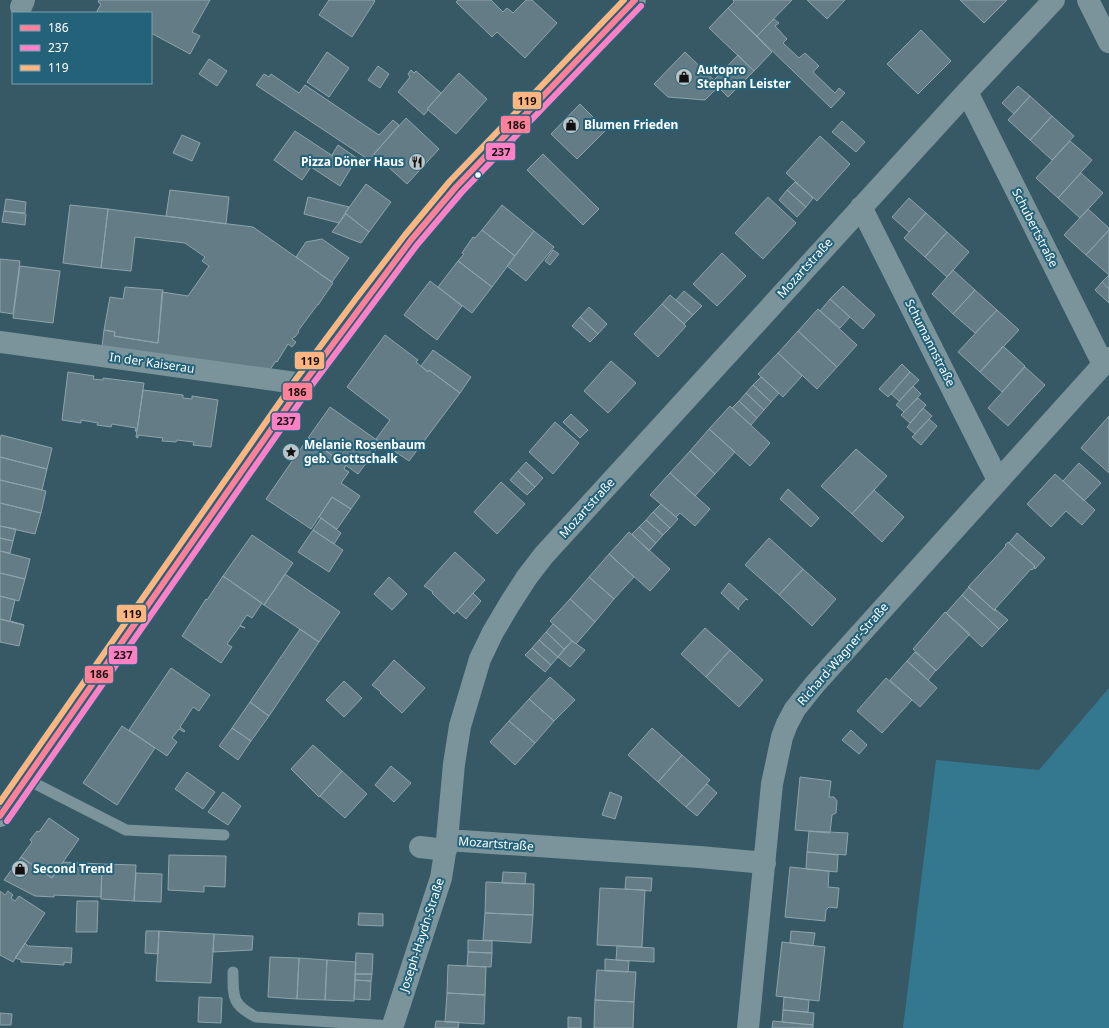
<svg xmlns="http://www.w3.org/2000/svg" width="1109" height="1028" viewBox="0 0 1109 1028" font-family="'Noto Sans',sans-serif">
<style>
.green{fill:#34788f}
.building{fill:#637c85;stroke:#8ea4ac}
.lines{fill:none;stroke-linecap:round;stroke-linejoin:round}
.lane{stroke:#7b949c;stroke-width:11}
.street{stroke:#7b949c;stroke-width:22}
.secondary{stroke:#829aa1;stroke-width:22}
.bus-1-casing{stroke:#236279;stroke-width:9}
.bus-2-casing{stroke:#236279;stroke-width:9}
.bus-3-casing{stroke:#236279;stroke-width:9}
.bus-1{stroke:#ff8098;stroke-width:6}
.bus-2{stroke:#ff80c5;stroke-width:6}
.bus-3{stroke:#ffb580;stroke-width:6}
.bus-dot{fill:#fff;stroke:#236279;stroke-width:1.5}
.labels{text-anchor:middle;stroke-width:4;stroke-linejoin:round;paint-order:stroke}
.poi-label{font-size:12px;font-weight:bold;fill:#fff;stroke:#236279;text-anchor:start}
.street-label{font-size:12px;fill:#fff;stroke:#236279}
.line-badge{stroke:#236279;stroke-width:1.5}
.pale-badge-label{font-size:11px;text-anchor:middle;font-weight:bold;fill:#111}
</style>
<rect width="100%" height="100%" fill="#375965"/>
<!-- green -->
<path class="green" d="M1109,688V1028H903L936,760L1039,770Z"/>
<!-- building -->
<path class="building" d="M99,0H210L192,32L200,36L190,54L151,33V13H96L101,4L98,2Z
M329,0H374L375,1L352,37L319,15Z
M458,0H491L503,12L507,8L513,13L526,0H532L557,23L525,58L497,32L492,37L456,2Z
M733,0H792L757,36L728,8L734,2Z
M807,0H845L827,19Z
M960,0H1007L984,23Z
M728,8L772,52L754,71L709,28Z
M774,19L779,23L775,26L787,39L783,43L799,58L805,53L819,66L813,72L835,93L839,88L845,93L831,108L757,36Z
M921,30L951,61L918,94L887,64Z
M327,52L349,68L329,97L307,82Z
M685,52L715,81L714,83L710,79L708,81L716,89L705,100L668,97L654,84Z
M738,55L754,71L728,97L714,83L715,81L714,80Z
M209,59L227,71L217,86L199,74Z
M378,66L389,74L380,88L368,80Z
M411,70L414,73L416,71L441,93L427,109L428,110L424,115L398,92L410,77L408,74Z
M459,73L487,99L456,134L427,109Z
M264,74L269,77L271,74L299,93L305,85L379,135L393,120L399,125L369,160L256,85Z
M1018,86L1030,96L1014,114L1002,103Z
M1030,96L1052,116L1030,140L1008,120Z
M580,104L606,130L577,159L551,134Z
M1052,116L1074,136L1052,160L1030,140Z
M406,118L439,149L407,184L374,154Z
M842,121L865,142L856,152L832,132Z
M295,131L351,168L340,186L311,167L302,180L274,160Z
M182,135L200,143L192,161L173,153Z
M820,136L850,164L817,201L786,173Z
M1070,141L1092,160L1058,198L1036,178Z
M338,145L358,159L351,168L332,155Z
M543,154L599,209L583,225L527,170Z
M1081,173L1103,193L1080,218L1058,198Z
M795,182L813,198L806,207L787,190Z
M366,184L391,202L369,232L345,213Z
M170,190L229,197L226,224L166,216Z
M787,190L806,207L797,217L779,200Z
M308,197L349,207L339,223L304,214Z
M768,197L796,223L763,259L735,233Z
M909,198L926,213L909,232L892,217Z
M6,199L26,202L25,213L4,211Z
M70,205L108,209L101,268L63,263Z
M502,205L534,231L515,256L482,230Z
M108,209L253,227L333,283L318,305V304L298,331L299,332L295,337H294L292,339L296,342L292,347L288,344L277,362L276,361L269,371L102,347L104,330L115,332L114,336L158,343L162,292L188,296L209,266L202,261L205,257L185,243L135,237L131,271L101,268Z
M1088,209L1109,228V230L1086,255L1064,235Z
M4,211L26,214L25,225L2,222Z
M926,213L947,232L925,257L904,238Z
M346,214L369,232L361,243L332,232Z
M482,230L515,256L492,287L458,261L464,254L462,253L473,237L475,238Z
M1109,230V275L1086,255Z
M534,231L554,247L526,281L507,266Z
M947,232L969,252L947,277L925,257Z
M322,239L349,258L332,282L296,257L306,242Z
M553,250L559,254L550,265L545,261Z
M722,253L746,276L717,306L693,284Z
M0,259L20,261L13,314L0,312Z
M458,261L492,287L472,313L438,287Z
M20,266L60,271L53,323L13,318Z
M953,270L975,290L953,314L932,294Z
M1109,275V289L1102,282Z
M430,281L462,306L437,340L404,315Z
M1102,282L1109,289V303L1095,290Z
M843,286L875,315L863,329L830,299Z
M125,287L163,290L158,343L114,336L115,332L104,330L110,297L123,299Z
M975,290L997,310L975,333L953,314Z
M684,291L702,306L693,315L676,300Z
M670,295L693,315L684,324L662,304Z
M830,299L850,317L840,328L820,311Z
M662,304L686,326L658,357L634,334Z
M589,307L607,324L598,334L580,317Z
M818,309L857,345L837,367L798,331Z
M997,310L1019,330L980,372L958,352Z
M580,317L598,334L590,342L572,326Z
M798,331L837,367L817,389L778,353Z
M385,335L418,360L416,362L428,372L429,370L460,393L409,461L376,439L390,420L347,387Z
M1003,346L1025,366L1002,392L980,372Z
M433,350L471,377L460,393L429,370L428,372L421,366Z
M778,353L802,376L783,397L758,374Z
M611,361L636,383L608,413L584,391Z
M902,364L910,372L888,397L879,389Z
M1025,367L1045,385L1008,426L988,408Z
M68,372L94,376L93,379L103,380V378L144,383L137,431H135L136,428L112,424L111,427L97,425L98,423L81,420V423L62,420Z
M910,372L919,380L899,401L891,394Z
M761,377L779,393L771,402L753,385Z
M753,385L771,402L764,410L746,393Z
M913,386L921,394L904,412L896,405Z
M143,390L183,395V398L192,399V396L218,400L211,447L193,445L194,442L177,440L176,442L162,441L163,438L138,435V438L136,437Z
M746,393L764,410L757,418L739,401Z
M918,398L926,405L910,423L901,415Z
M739,401L757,418L751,425L732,408Z
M730,406L770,443L750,466L709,429Z
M330,407L381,443L358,474L308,438Z
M923,408L932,416L915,434L907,427Z
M571,414L588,430L580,438L563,422Z
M1109,416V473L1081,448Z
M929,419L937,426L921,445L912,437Z
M555,422L579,443L553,474L529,452Z
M709,429L735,452L715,474L690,451Z
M1,435L52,448L47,469L0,457V441Z
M308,438L346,465L344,469L349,472L341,483L360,496L351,509L332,497L311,529L266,499Z
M856,449L887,476L852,514L821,486Z
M690,451L715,474L695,496L670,473Z
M0,457L47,469L42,490L0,480Z
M526,462L543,478L535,487L518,471Z
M1079,463L1101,483L1084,501L1063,481Z
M518,471L535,487L527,495L510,480Z
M670,473L710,509L695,526L680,513L676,517L650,495Z
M1055,474L1095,510L1082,525L1066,511L1051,527L1027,504Z
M0,480L46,491L41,513L0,503Z
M501,482L525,504L497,534L474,512Z
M788,489L819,518L811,527L780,499Z
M874,490L904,517L882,542L852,514Z
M332,497L351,509L337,529L319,517Z
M0,503L41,513L35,534L0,526Z
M661,504L678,519L670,528L653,512Z
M653,512L670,528L663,535L646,520Z
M321,518L341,533L334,544L313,530Z
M646,520L663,535L656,543L639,527Z
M0,526L16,529L13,541L0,538Z
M639,527L656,543L649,551L632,534Z
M313,530L343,550L329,572L298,552Z
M629,532L670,569L650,591L609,554Z
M1017,533L1045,558L1035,569L1034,568L1035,566L1009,543Z
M252,535L293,563L264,605L223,576Z
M0,538L13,541L10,553L0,551Z
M769,538L803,569L779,595L745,565Z
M1008,542L1035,566L1032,570L1031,569L995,609V611L968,587L1006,546L1005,545Z
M0,551L30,559L25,579L0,573Z
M455,552L485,580L454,614L432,593L433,592L424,586Z
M609,554L634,577L614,599L589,577Z
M803,569L836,599L812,626L779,595Z
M0,573L25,579L19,601L0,596Z
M285,574L340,612L319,642L264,605Z
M223,576L262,603L252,618L247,615L240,625L245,628L240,626L227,644L232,647L221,663L182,636L206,599L207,600Z
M389,577L407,594L392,610L374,594Z
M589,577L614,599L595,622L570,599Z
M729,583L748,600L746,599L738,608L739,610L721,593Z
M969,587L995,611V609L1008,620L999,629L962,595Z
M473,593L481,601L466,619L457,611Z
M962,595L999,629L982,647L946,613Z
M0,596L15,600L10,621L24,625L0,619Z
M570,599L595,622L576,644L550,621Z
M945,612L970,634L936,671L913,649Z
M0,619L24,625L19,646L0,642Z
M553,624L572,641L564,649L546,632Z
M705,628L730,650L706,677L681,654Z
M300,629L319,642L269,716L250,702Z
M546,632L564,649L558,657L539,640Z
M539,640L558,657L551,665L532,648Z
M572,641L585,650L570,667L558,657Z
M532,648L551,665L545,672L525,655Z
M730,650L763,680L739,707L706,677Z
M915,652L936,670L928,680L907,661Z
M394,660L425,688L402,713L380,693L381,692L372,685Z
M907,661L937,688L920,707L890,680Z
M171,668L210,695L199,711L193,707L180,727L185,731L184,732L179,729L172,738L177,742L167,756L129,730Z
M550,677L575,700L554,721L529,699Z
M886,678L912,700L882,733L857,711Z
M344,681L362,698L344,717L326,700Z
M529,699L554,721L535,743L509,721Z
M250,702L269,716L251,741L232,728Z
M509,721L535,743L515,765L490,742Z
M122,726L155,748L117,805L83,783Z
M232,728L251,741L238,760L219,746Z
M652,728L682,755L658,782L628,755Z
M851,730L867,745L859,754L842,740Z
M313,745L342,771L319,797L291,769Z
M682,755L710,780L686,807L658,782Z
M391,766L411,783L394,802L375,785Z
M342,771L367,794L345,818L320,796Z
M187,772L215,792L203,809L175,789Z
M800,777L831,781L829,797H834L837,801L836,813L832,815L830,833L795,830Z
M707,784L717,793L697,816L686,807Z
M223,792L241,806L228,825L208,812Z
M610,792L622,797L615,819L602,815Z
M49,818L79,839L52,878L21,857L32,842L30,840L37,831L39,832Z
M809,831L848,833L846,855L807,852Z
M807,852L838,855L837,872L806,869Z
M169,855L226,856L225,887L204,886V892L168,890Z
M21,857L52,878L63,862L102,864L101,897L54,895V897L35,896L4,880Z
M102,864L136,865L134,901L101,899Z
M790,867L829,871L828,887L839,888L837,908L829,907L826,910L825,921L785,917Z
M503,872L526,873L525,884L502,883Z
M136,873L162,874L161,902L134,901Z
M626,877L652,878L651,891L625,889Z
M486,882L534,884L533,915L485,913Z
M600,888L645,890L642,947L597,945Z
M0,891L5,895L8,891L13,895L11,898L15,901L19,896L45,913L13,962L0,955Z
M77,901H98L97,932H76Z
M359,913L383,914V926L358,925Z
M485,913L533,915L531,943L483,940Z
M146,931H159L158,954L145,953Z
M159,931L214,934L211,983L156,981Z
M791,931L815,933L813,946L790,943Z
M214,934L253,936L252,950L213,952Z
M468,940L492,941V953L468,952Z
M782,942L825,947L819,1001L776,996Z
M25,943L28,946L72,948L71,963L64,962V965L21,962V960L15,958Z
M617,946L654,948V962L616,960Z
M468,952L492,953L491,967L467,966Z
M356,953L373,954L372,974H355Z
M270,957L299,958L297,999L268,997Z
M299,958L327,960L325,1000L297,999Z
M605,959L629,961L628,972L605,971Z
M327,960L356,962L354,1001L325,1000Z
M448,965L486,967L485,995L447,993Z
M597,970L636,972L634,1002L595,1000Z
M355,974H372L371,981L355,980Z
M355,980L371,981L370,1000L354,999Z
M447,993L485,995L484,1024L445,1022Z
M199,997L222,998L221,1023L198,1022Z
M784,997L809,1000L808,1012L783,1010Z
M595,1000L634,1002L633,1028H594Z
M783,1010L814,1013L813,1025L782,1022Z
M0,1013L12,1014L11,1025H0Z
M568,1017L581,1018V1028H568Z
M436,1021L459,1022L458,1028H435Z
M773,1021L813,1025V1028H772Z"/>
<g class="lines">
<!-- lane -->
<path class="lane" d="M26,779L126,830L224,835
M233,972C233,997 232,1005 256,1017L392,1026"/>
<!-- street -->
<path class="street" d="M1088,0L1109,42
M21,7L24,0
M967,92L1103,364
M861,207L998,480
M0,342L303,384
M447,840L700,857L765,863
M420,847L446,850
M392,1028L441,878L447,840L454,764L460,726L480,659L493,632L509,605L527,577L544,555L967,92L1054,0
M748,1028L772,784L782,737L787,724L795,709L815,684L1109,358"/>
<!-- secondary -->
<path class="secondary" d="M0,816L303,384L361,305L411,240L456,187L635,0"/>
<!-- bus-1 casing -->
<g class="bus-1-casing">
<path id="bus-1" d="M0,816L303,384L411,240L456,187L635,0"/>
</g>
<!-- bus-2 casing -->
<g class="bus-2-casing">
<path id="bus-2" d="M7,821L309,389L417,245L462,192L641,6"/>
</g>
<!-- bus-3 casing -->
<g class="bus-3-casing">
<path id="bus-3" d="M0,802L296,379L355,300L405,235L450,181L624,0"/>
</g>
<!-- bus-1 -->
<use href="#bus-1" class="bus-1"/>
<!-- bus-2 -->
<use href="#bus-2" class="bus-2"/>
<!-- bus-3 -->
<use href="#bus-3" class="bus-3"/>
</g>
<!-- icons -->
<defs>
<g id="shop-disc" transform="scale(0.9)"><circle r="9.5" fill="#b9c5c9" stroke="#236279"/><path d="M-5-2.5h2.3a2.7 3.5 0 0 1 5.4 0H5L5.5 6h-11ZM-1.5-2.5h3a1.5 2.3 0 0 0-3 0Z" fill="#111"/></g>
<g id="restaurant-disc" transform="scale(0.9)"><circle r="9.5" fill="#b9c5c9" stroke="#236279"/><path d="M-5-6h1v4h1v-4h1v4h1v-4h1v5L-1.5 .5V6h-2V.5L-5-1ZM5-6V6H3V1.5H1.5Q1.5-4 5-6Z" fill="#111"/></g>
<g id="sight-disc" transform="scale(0.9)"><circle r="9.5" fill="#b9c5c9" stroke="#236279"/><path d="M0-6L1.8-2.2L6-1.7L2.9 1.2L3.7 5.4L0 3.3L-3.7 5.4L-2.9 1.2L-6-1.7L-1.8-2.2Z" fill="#111"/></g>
</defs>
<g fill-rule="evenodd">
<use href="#shop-disc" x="684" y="77"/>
<use href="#shop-disc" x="571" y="125"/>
<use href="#restaurant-disc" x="417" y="162"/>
<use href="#sight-disc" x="291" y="452"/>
<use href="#shop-disc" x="20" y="869"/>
</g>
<!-- markers -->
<circle class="bus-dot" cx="478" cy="175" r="3.5"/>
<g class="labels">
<!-- poi labels -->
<g class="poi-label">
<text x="697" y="74">Autopro<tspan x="697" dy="14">Stephan Leister</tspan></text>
<text x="584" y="129">Blumen Frieden</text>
<text x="404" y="166" text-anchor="end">Pizza Döner Haus</text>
<text x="304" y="449">Melanie Rosenbaum<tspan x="304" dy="14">geb. Gottschalk</tspan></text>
<text x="33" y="873">Second Trend</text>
</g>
<!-- street labels -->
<g class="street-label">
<text transform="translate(1035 228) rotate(63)" y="4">Schubertstraße</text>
<text transform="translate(805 268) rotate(-48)" y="4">Mozartstraße</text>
<text transform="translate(930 343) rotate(63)" y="4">Schumannstraße</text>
<text transform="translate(152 363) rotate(8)" y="4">In der Kaiserau</text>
<text transform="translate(587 508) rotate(-48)" y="4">Mozartstraße</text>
<text transform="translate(843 654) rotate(-49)" y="4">Richard-Wagner-Straße</text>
<text transform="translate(496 844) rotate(4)" y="4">Mozartstraße</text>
<text transform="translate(422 935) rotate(-72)" y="4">Joseph-Haydn-Straße</text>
</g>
</g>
<g class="line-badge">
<rect x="512" y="91" width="30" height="19" rx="4" fill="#ffb580"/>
<rect x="500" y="115" width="31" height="19" rx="4" fill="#ff8098"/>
<rect x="485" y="142" width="31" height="19" rx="4" fill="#ff80c5"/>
<rect x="294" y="351" width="31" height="19" rx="4" fill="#ffb580"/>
<rect x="282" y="382" width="31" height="19" rx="4" fill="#ff8098"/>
<rect x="271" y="412" width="30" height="19" rx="4" fill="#ff80c5"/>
<rect x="116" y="604" width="31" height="19" rx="4" fill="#ffb580"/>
<rect x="108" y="645" width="30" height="20" rx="4" fill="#ff80c5"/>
<rect x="84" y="665" width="30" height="19" rx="4" fill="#ff8098"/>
</g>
<g class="pale-badge-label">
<text x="527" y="105">119</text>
<text x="516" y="129">186</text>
<text x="501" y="156">237</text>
<text x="310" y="365">119</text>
<text x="297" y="396">186</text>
<text x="286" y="425">237</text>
<text x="132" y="618">119</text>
<text x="123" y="659">237</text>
<text x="99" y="678">186</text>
</g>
<!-- legend -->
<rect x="12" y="12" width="140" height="72" fill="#236279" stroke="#7ba1af"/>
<rect x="20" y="25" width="20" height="6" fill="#ff8098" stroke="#7ba1af"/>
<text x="48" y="32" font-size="12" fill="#ffffff">186</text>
<rect x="20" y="45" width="20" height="6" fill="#ff80c5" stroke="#7ba1af"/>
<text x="48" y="52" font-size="12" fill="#ffffff">237</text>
<rect x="20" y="65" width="20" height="6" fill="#ffb580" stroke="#7ba1af"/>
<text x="48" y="72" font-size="12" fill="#ffffff">119</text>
</svg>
